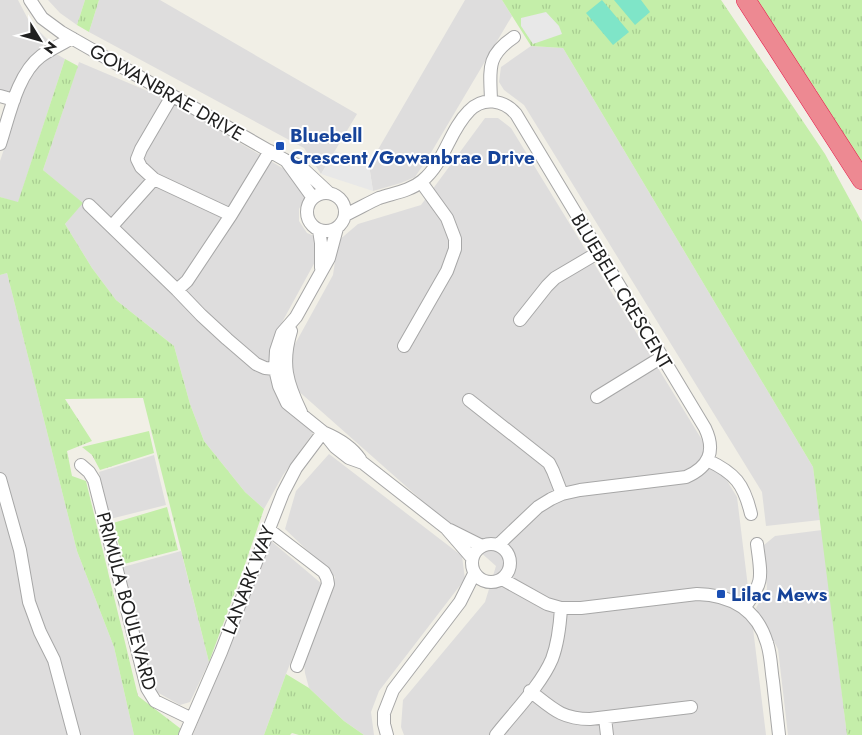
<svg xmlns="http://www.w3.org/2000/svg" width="862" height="735" viewBox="0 0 862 735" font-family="Jost,sans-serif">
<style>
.residential{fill:#dedddd}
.grass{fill:url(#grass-tufts)}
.pitch{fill:#7fe5c8}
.parking{fill:#e8e8e8}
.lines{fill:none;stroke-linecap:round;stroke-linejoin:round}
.minor-casing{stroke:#a7a7a7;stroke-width:14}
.highway-casing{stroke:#e71b4c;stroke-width:20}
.minor{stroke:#fff;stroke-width:12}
.highway{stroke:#ed8992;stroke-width:19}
.transit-dot{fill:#1a4fb4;stroke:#fff;stroke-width:2}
.labels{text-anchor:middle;stroke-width:4;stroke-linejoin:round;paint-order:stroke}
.street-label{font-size:19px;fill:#202020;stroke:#fff}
.transit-label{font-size:19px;font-weight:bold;fill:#164399;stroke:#fff;text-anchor:start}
</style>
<defs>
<pattern id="grass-tufts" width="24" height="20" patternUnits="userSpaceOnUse" patternTransform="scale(1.25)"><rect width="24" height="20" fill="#c4eea9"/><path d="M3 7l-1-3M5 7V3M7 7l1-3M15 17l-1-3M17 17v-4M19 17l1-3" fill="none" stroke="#a8cc91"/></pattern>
</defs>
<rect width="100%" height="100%" fill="#f1efe6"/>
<!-- residential -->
<path class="residential" d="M0,0H18L29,21L48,40L23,67L10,91L8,92L0,89Z
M48,0H85L77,25L60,13Z
M99,0H160L357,114L321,174L304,148L89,32Z
M465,0H502L512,16L429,156L415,177L401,183L373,191L369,165Z
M531,46L563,48L813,467L820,520L766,526L762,492L524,105L504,90L499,82L501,67Z
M58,55L65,59L18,203L0,197V161L29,75L50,56Z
M79,62L164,98L284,169L307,194L299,209V221L307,233L319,238L316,260L274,337L271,362L285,406L313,433L283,475L264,509L245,492L204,441L190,404L174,346L116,300L92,268L65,224L82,203L43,170Z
M485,118H498L511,128L737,497L766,735H404L401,727L403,700L485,602L496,566L295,388L289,355L333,275L338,241L358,224L421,205Z
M7,273L77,551L114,647L134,735H0V275Z
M329,454L462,556L465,579L379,691L371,712L374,735H364L344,721L309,688L305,673L304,664L335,577L285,529L296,491Z
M154,455L166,505L110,519L99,472Z
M822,530L847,735H788L778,649L756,608L767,589L764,545L775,536Z
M271,541L322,584L286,674L264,735H193Z
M181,551L209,662L190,702L180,705L155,691L123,567Z"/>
<!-- grass -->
<path class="grass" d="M85,0H99L89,32L77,25Z
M502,0H721L825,154L862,222V735H847L813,467L563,48L531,46Z
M753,0H862V166L813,95L817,91L787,52Z
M65,59L78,66L43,170L83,203L65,224L92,268L116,300L174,346L190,404L204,441L245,492L264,509L243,570L209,662L143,398L65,399L92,441L67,451L72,476L86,481L138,696L181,729L178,735H134L114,647L77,551L7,273L0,275V197L18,202Z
M149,431L154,453L100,470L92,455L82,447Z
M167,507L178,550L124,564L113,523Z
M286,674L309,688L344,721L364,735H299L292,733L290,735H264Z"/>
<!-- pitch -->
<path class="pitch" d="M602,0L629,32L613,45L586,13Z
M614,0H641L650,12L635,25Z"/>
<!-- parking -->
<path class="parking" d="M546,12L559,26L562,34L533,44L521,26V18Z
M335,151L369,165L373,191L321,174Z"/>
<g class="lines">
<!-- minor casing -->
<g class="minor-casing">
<path id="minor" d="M30,0L42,18L61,32L285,160L300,166L329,193
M0,96L14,100
M172,96L141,149L137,159L141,167L154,179L231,215
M491,100C490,69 486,56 514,37
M0,144C9,117 17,74 41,56C51,49 62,44 72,38
M287,162L313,198
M307 212a19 19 0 1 1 38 0a19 19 0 1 1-38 0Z
M89,205L177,290L201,315L227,339L256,364L265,368L275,369
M345,215C356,210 368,203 379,198C394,193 410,191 422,181C445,162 449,131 469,111C483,96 504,100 516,114L705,428C716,451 709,467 686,477L580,490L562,494L551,499L538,507L498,545
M112,226L154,179
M337,228L329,258L296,317L282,333L276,351L275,369L279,386L287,403L323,432L335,447L349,458L363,463L446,528L472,558
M319,230L321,243V268
M177,290L187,281L231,215L270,151
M520,320L547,286L555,278L599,252
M291,331C281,364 287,383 301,412
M404,346L447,271L455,249V239L447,218L421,182
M597,397L662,357
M469,400L549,463L553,471L562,494
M325,433C339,439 351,446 360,459
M707,460C735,473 744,484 751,514
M81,465L89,472L94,480L147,688L155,701L192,719
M0,479L20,550L29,602L40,632L54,660L74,735
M268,529L324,572L327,578L328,584L297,666
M450,530L482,546
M472 563a19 19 0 1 1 38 0a19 19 0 1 1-38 0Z
M502,579L547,604L561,608H581L697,594C731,595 757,609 767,643C771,655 771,669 773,681C775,699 777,717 779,735
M744,608C765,581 761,576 757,544
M530,691C552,708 561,719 590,719L691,707
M605,718L607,735
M185,735L221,652L283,493L296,468L323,432
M387,735L384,724V713L393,690L460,602L474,574
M496,735C514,712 541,685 552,659C558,643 560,625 561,608"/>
</g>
<!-- highway casing -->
<g class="highway-casing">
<path id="highway" d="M746,0L862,180"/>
</g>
<!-- minor -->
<use href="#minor" class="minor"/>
<!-- highway -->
<use href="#highway" class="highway"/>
</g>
<!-- markers -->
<g class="transit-dot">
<rect x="275" y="141" width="10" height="10" rx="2.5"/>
<rect x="716" y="589" width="10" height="10" rx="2.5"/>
</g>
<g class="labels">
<!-- street labels -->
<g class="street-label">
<text transform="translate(167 92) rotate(30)" y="7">GOWANBRAE DRIVE</text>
<text transform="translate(622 291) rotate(59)" y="7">BLUEBELL CRESCENT</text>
<text transform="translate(248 580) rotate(-69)" y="7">LANARK WAY</text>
<text transform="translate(127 601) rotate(75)" y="7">PRIMULA BOULEVARD</text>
</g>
<!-- transit labels -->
<g class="transit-label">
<text x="290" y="142">Bluebell<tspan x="290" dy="22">Crescent/Gowanbrae Drive</tspan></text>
<text x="731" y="601">Lilac Mews</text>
</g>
</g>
<!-- north arrow -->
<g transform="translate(40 40) rotate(127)" stroke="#ffffff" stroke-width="4" paint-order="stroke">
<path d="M0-4L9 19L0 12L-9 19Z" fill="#202020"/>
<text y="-8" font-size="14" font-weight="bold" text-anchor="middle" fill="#202020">N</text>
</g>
</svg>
